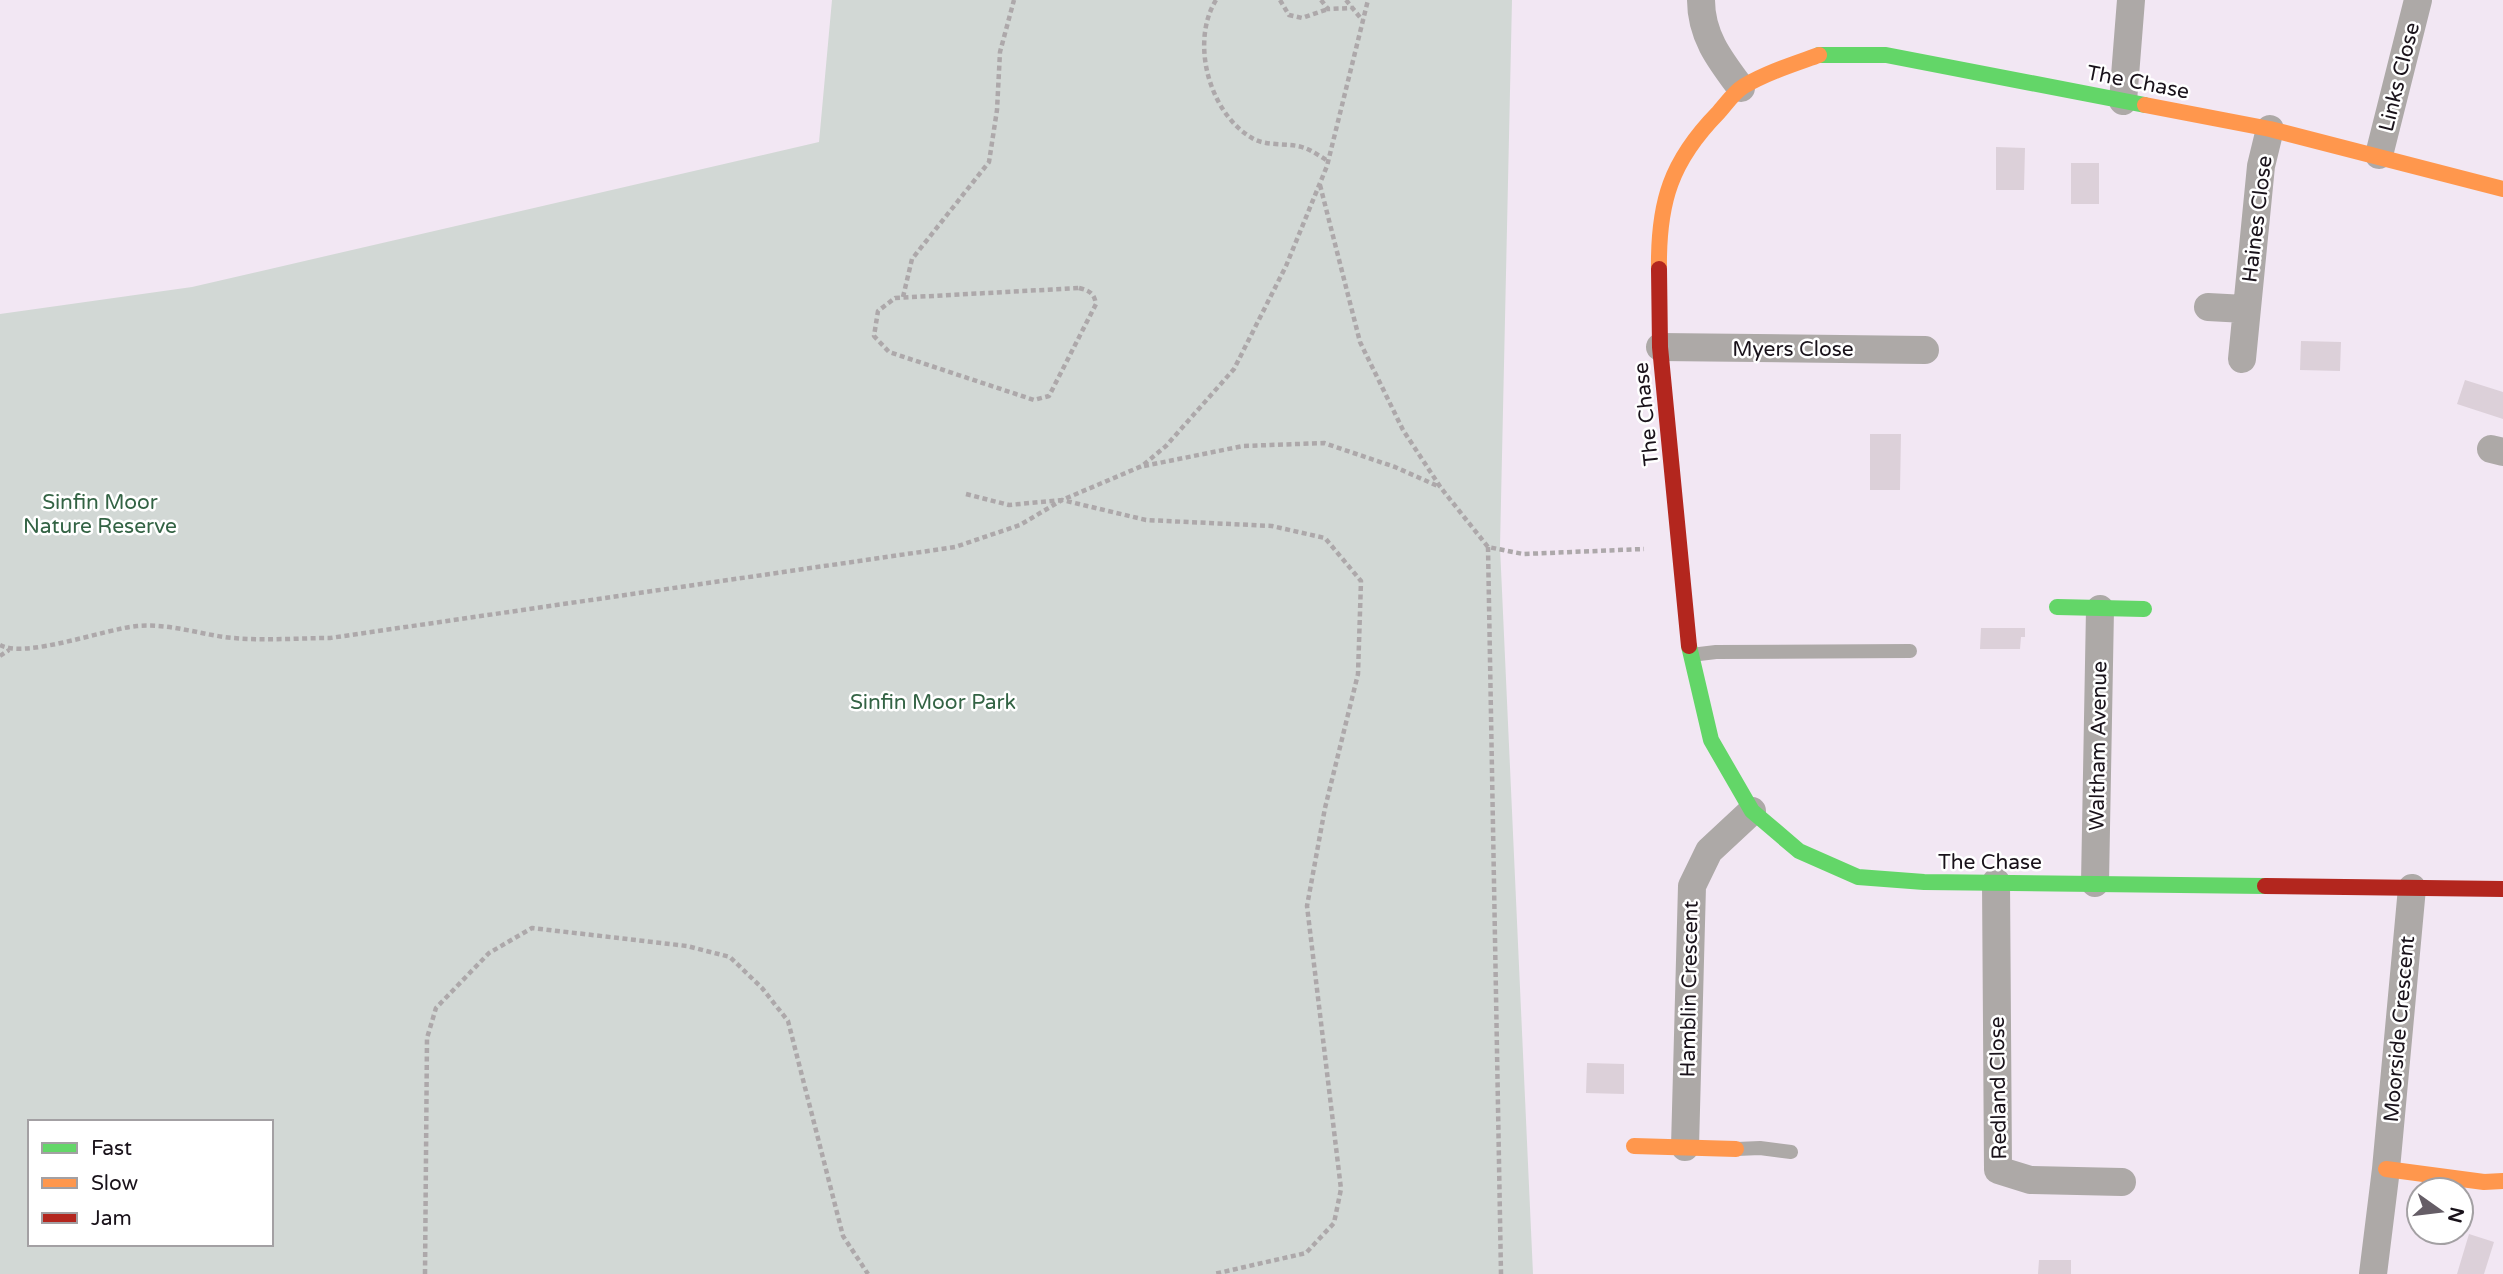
<svg xmlns="http://www.w3.org/2000/svg" width="2503" height="1274" viewBox="0 0 2503 1274" font-family="'Varela Round',sans-serif">
<style>
.green{fill:#d2d8d5;fill-rule:evenodd}
.building{fill:#dcd0d9}
.lines{fill:none;stroke-linecap:round;stroke-linejoin:round}
.path{stroke:#ada8aa;stroke-width:4.5;stroke-dasharray:5 3.5;stroke-linecap:butt}
.lane{stroke:#ada9a7;stroke-width:14}
.street{stroke:#ada9a7;stroke-width:28}
.fast{stroke:#63d668;stroke-width:16}
.slow{stroke:#ff974d;stroke-width:16}
.jam{stroke:#b3261e;stroke-width:16}
.labels{text-anchor:middle;stroke-width:5;stroke-linejoin:round;paint-order:stroke}
.street-label{font-size:21px;fill:#19121a;stroke:#fff}
.park-label{font-size:21px;fill:#336344;stroke:#fff}
</style>
<rect width="100%" height="100%" fill="#f2e7f3"/>
<!-- green -->
<path class="green" d="M832,0H1512L1500,547L1533,1274H0V314L192,287L819,142ZM30,1122H271V1244H30Z"/>
<!-- building -->
<path class="building" d="M1996,147L2025,148L2024,190H1996Z
M2071,163H2099V204H2071Z
M2301,341L2341,342L2340,371L2300,370Z
M2465,380L2503,392V419L2457,404Z
M1870,434H1901L1900,490H1870Z
M1981,628H2025V637H2021L2020,649H1980Z
M1587,1063L1624,1064V1094L1586,1093Z
M2469,1234L2494,1242L2484,1274H2457Z
M2039,1260H2071V1274H2038Z"/>
<g class="lines">
<!-- path -->
<path class="path" d="M1216,0C1190,42 1209,113 1252,138C1266,147 1289,142 1305,148C1313,151 1321,157 1328,161
M1280,0L1289,15L1302,18L1328,9
M1321,0L1328,9L1353,8
M1346,0L1363,21
M1320,185L1360,342L1403,430L1441,488L1488,547L1523,554L1644,549
M1079,288C1090,291 1094,293 1096,304L1049,396L1034,400L889,352L874,336L878,311L895,298Z
M903,297L912,259L989,162L997,110L1000,52L1014,0
M1144,466L1243,446L1324,443L1395,467L1440,487
M966,494L1009,505L1062,500L1142,466L1166,446L1234,369L1286,266L1327,166L1368,0
M1488,547L1501,1274
M0,645C25,659 105,629 137,626C170,623 201,635 233,638C265,641 298,638 330,638L955,547L1020,525L1062,500L1146,520L1272,526L1325,538L1361,581L1358,674L1325,808L1307,906L1341,1189L1334,1223L1306,1253L1214,1274
M0,656L9,650
M425,1274L427,1038L436,1008L489,953L532,928L687,946L730,957L762,988L788,1021L843,1236L868,1274"/>
<!-- lane -->
<path class="lane" d="M1691,655L1716,652L1910,651
M1737,1149L1760,1148L1791,1152"/>
<!-- street -->
<path class="street" d="M1701,0C1701,36 1720,60 1741,88
M2123,101L2131,0
M2379,155L2418,0
M2208,307L2245,309
M1660,347L1925,350
M2242,359L2261,166L2270,129
M2491,449L2503,452
M1996,882L1998,1170L2030,1180L2122,1182
M2095,883L2100,609
M1685,1147L1692,886L1709,851L1752,811
M2373,1274L2386,1169L2412,888"/>
<!-- fast -->
<path class="fast" d="M1819,55H1886L2145,105
M2057,607L2144,609
M1689,646L1711,740L1752,811L1799,851L1858,877L1924,882L2265,886"/>
<!-- slow -->
<path class="slow" d="M2145,105L2270,129L2503,189
M1659,269C1658,202 1671,161 1718,113C1726,104 1734,92 1744,86C1768,72 1794,64 1819,55
M1634,1146L1736,1149
M2386,1169L2484,1182L2503,1181"/>
<!-- jam -->
<path class="jam" d="M1659,269L1660,347L1689,646
M2265,886L2503,889"/>
</g>
<g class="labels">
<!-- street labels -->
<g class="street-label">
<text transform="translate(2399 77) rotate(-76)" y="7">Links Close</text>
<text transform="translate(2138 82) rotate(11)" y="7">The Chase</text>
<text transform="translate(2257 219) rotate(-83)" y="7">Haines Close</text>
<text x="1793" y="356">Myers Close</text>
<text transform="translate(1646 414) rotate(-96)" y="7">The Chase</text>
<text transform="translate(2098 746) rotate(-89)" y="7">Waltham Avenue</text>
<text x="1990" y="869">The Chase</text>
<text transform="translate(1689 989) rotate(-89)" y="7">Hamblin Crescent</text>
<text transform="translate(2399 1029) rotate(-85)" y="7">Moorside Crescent</text>
<text transform="translate(1998 1088) rotate(-91)" y="7">Redland Close</text>
</g>
<!-- park labels -->
<g class="park-label">
<text x="100" y="509">Sinfin Moor<tspan x="100" dy="24">Nature Reserve</tspan></text>
<text x="933" y="709">Sinfin Moor Park</text>
</g>
</g>
<!-- legend -->
<rect x="28" y="1120" width="245" height="126" fill="#ffffff" stroke="#a3a0a3" stroke-width="2"/>
<rect x="42" y="1143" width="35" height="10" fill="#63d668" stroke="#a3a0a3" stroke-width="2"/>
<text x="91" y="1155" font-size="21" fill="#19121a">Fast</text>
<rect x="42" y="1178" width="35" height="10" fill="#ff974d" stroke="#a3a0a3" stroke-width="2"/>
<text x="91" y="1190" font-size="21" fill="#19121a">Slow</text>
<rect x="42" y="1213" width="35" height="10" fill="#b3261e" stroke="#a3a0a3" stroke-width="2"/>
<text x="91" y="1225" font-size="21" fill="#19121a">Jam</text>
<!-- north arrow -->
<g transform="translate(2440 1211) rotate(104)"><circle r="33" fill="#ffffff" stroke="#a3a0a3" stroke-width="2"/>
<path d="M0-5L12 26L0 18L-12 26Z" fill="#655d66"/>
<text y="-10" font-size="19" font-weight="bold" text-anchor="middle" fill="#19121a">N</text>
</g>
</svg>
